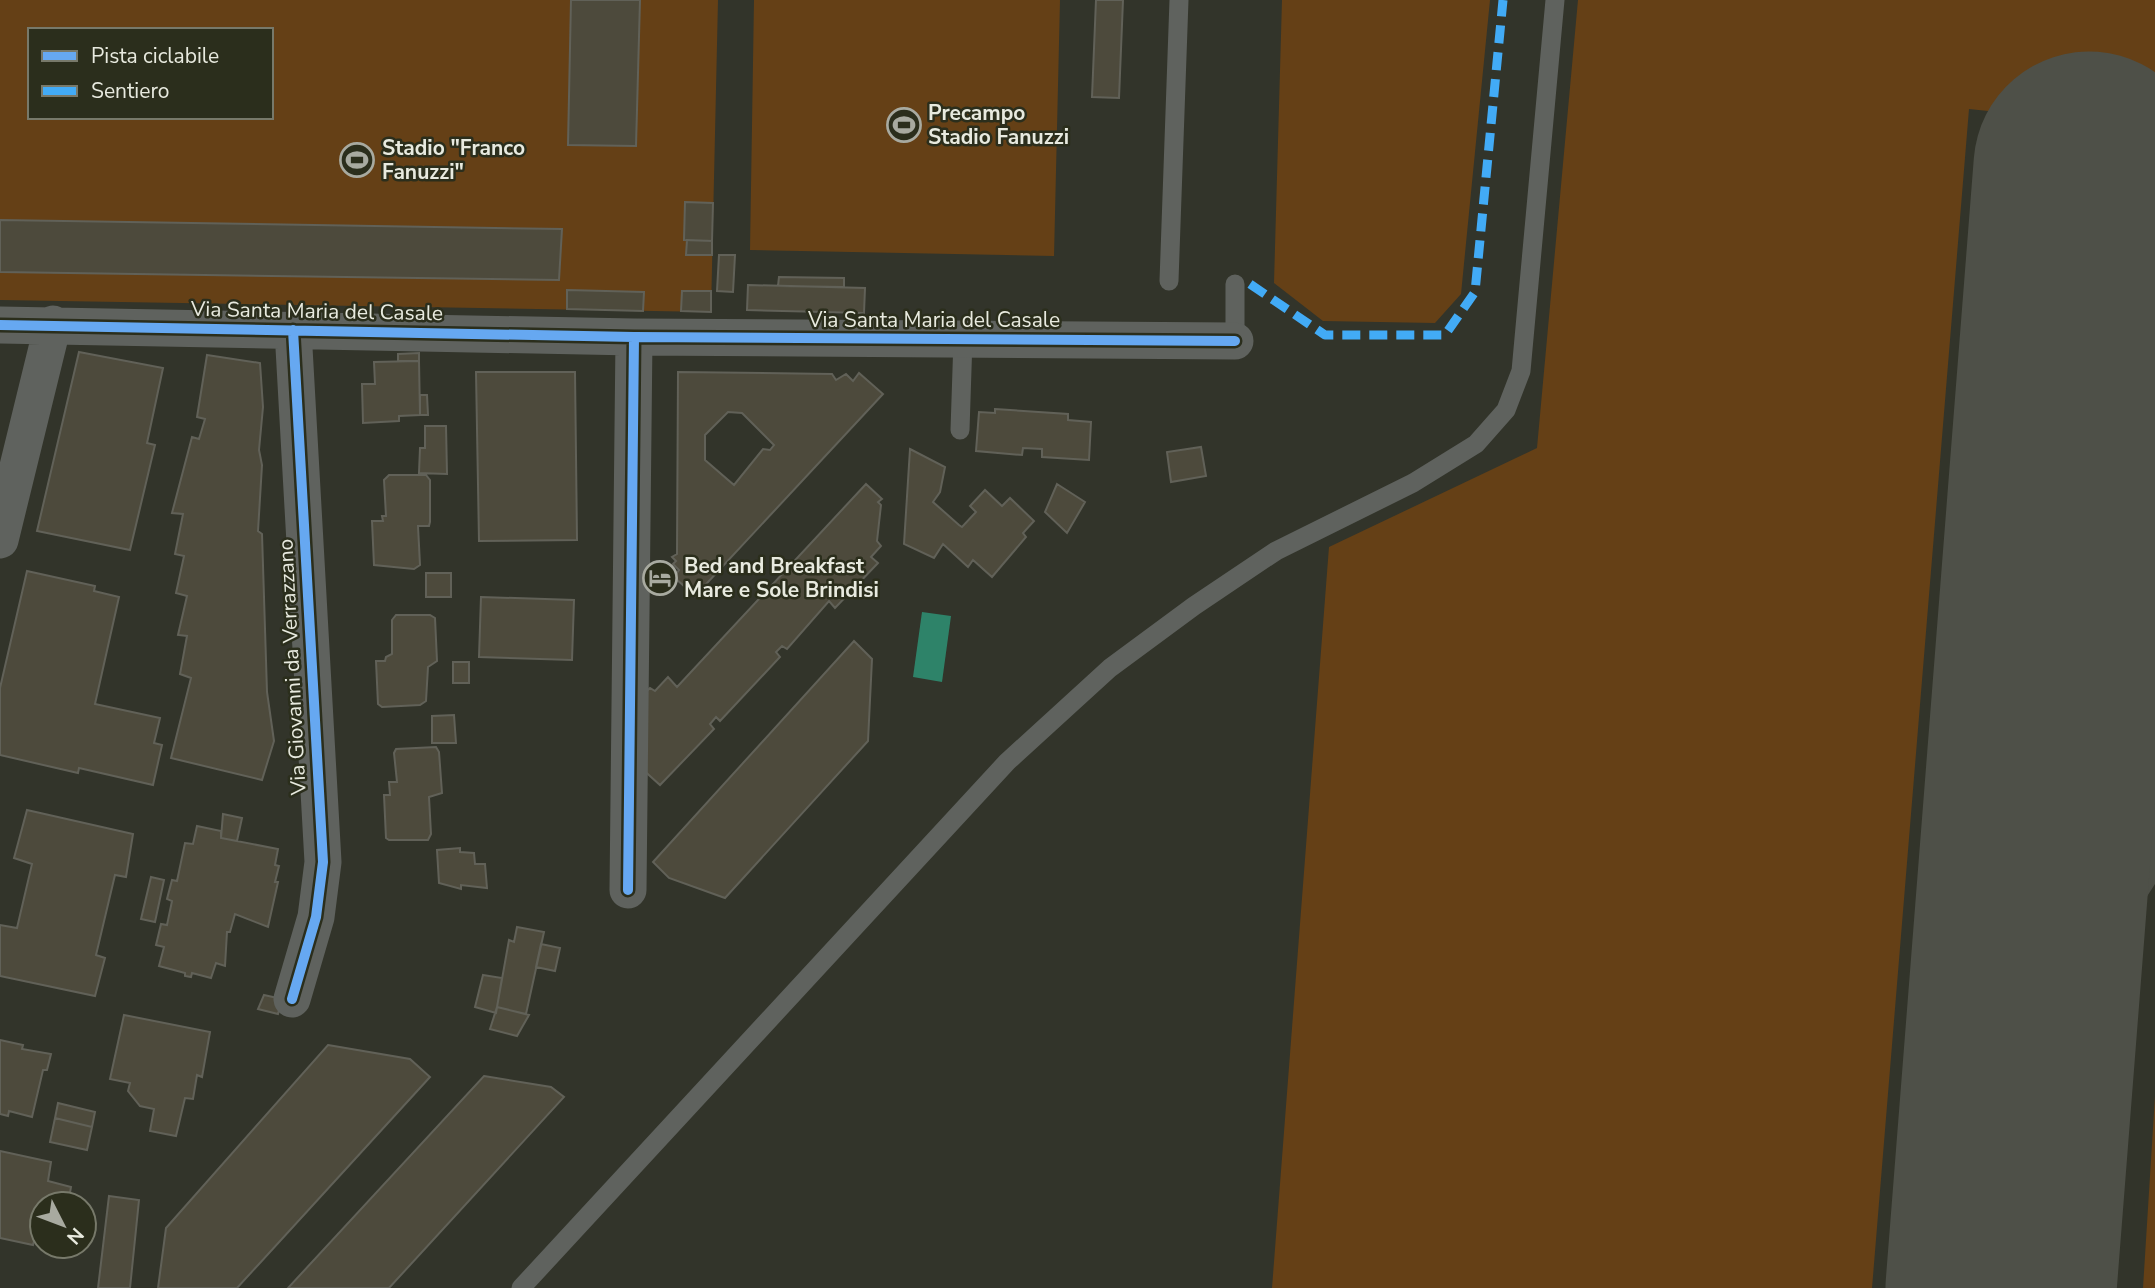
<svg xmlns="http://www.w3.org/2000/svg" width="2155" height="1288" viewBox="0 0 2155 1288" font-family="'Nunito Sans',sans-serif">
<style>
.green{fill:#654016;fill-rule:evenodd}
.water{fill:#2e8369}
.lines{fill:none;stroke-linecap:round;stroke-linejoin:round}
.taxiway{stroke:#4e5048;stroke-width:93}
.runway{stroke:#4e5048;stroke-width:231}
.building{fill:#4d4a3c;stroke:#616158;stroke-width:2;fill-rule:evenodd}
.service{stroke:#5f625e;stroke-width:19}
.minor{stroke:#5f625e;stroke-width:37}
.quiet{stroke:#42abf6;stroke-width:9;stroke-dasharray:18 9;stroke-linecap:butt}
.cycleway-casing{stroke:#2b2e1c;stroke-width:15}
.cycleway{stroke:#66a8f1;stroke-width:10}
.labels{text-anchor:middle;stroke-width:5;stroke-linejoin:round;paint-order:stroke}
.poi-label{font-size:21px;font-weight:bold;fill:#e8eadf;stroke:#2b2e1c;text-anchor:start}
.street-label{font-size:21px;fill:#e8eadf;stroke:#2b2e1c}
</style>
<rect width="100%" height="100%" fill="#32342a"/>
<!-- green -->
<path class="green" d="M0,0H718L711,312L0,300ZM30,30H271V117H30Z
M754,0H1060L1054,256L750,250Z
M1282,0H1490L1461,294L1435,323L1323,321L1274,283Z
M1578,0H2155V128L1969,109L1872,1288H1272L1329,547L1537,448Z
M2155,1096V1288H2143Z"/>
<!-- water -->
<path class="water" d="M922,612L951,616L942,682L913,677Z"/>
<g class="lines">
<!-- taxiway -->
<path class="taxiway" d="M2079,286C2096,252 2111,219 2155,215
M2020,1024L2045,969L2155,798"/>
<!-- runway -->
<path class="runway" d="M2001,1288L2089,167"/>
</g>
<!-- building -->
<path class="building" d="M571,0H640L636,146L568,145Z
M1096,0H1123L1119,98L1092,97Z
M685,202L713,203L712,241L684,240Z
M0,220L562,229L559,280L0,272Z
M687,240L712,241V255H686Z
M719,255H735L733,292L717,291Z
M779,277L844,278V287L778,286Z
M748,285L865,288L864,313L747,310Z
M567,290L644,292L643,311L567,309Z
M682,291H711V312L681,311Z
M79,352L163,368L147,443L155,445L130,550L37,531Z
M419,353V361H398V354Z
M207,355L260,363L263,407L259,450L262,465L258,531L262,534L267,692L274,741L262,780L171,758L191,678L180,674L187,636L178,635L187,596L176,593L184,556L175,554L183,514L172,513L192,437L199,439L205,419L197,417Z
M419,361L420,415L399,416V421L363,423L362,384H375L374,362Z
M476,372H575L577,540L479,541Z
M678,372L832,374L836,380L846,374L853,381L859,373L883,394L695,596L674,577L679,570L673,564L676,561L672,557L677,554ZM728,412L742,413L774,445L770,450L763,449L734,485L705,460V435Z
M420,395H427L428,415H420Z
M995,409L1068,414V420L1091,422L1089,460L1042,457V449L1023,448L1022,455L976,451L979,412L995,413Z
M425,426H446L447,474L419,473L420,448H425Z
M1201,447L1206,476L1171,482L1167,452Z
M910,449L945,467L940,492L933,502L959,525L962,527L976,512L970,506L985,490L1002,506L1010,498L1034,521L1023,533L1026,537L992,577L973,560L968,567L943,544L934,558L904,544Z
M389,475H426L430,480V522L429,526H418L420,565L414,569L374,565L372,521H383L382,516H386L384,480Z
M866,484L882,499L878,502L881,505L877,541L881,546L871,557L878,563L835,608L829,601L787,649L782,646L776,652L780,657L720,721L716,717L710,724L714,729L660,785L640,767L637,700L650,688L655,691L668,677L677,687Z
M1057,484L1085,502L1067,533L1045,512Z
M27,571L95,586L94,591L119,597L95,704L160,718L154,743L162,745L153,785L79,768L78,773L0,755V688Z
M426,573H451V597H426Z
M481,597L574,600L572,660L479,657Z
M396,615H430L435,618L437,661L428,667L426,701L420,705L382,707L378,704L376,661H385L386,657L392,654V620Z
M854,641L872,659L868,741L725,898L669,878L653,862Z
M453,662H469V683H453Z
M454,715L456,743H432V716Z
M436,747L439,752L442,793L429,797L431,834L428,840H389L386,838L384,795H390L389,782H397L394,753L396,749Z
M27,810L133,834L126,877L115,875L96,955L105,958L95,996L0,976V925L17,928L32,864L14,858Z
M223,814L242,818L237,841L221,838Z
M197,826L221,831V838L278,849L275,865L279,866L275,882H278L268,927L235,914L230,932H227L225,966L216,963L211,978L192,973L191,977L185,976V973L159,966L164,947L156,945L161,924L167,925L172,901L167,899L172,880L177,881L185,843L193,844Z
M460,848V852L474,853L475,864H485L487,888L461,885V889L439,883L437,850Z
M151,877L164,880L155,922L141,919Z
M517,927L544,932L526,1014L497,1007L509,940L514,942Z
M541,944L560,948L555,971L536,967Z
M483,975L502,978L496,1013L475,1007Z
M264,995L282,999L278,1014L258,1009Z
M497,1007L529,1015L517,1036L490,1029Z
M124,1015L210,1032L202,1077L197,1075L193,1099L185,1098L176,1136L150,1131L154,1109L140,1106L128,1091L130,1083L110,1079Z
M0,1040L23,1045L22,1049L51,1054L47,1070H43L32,1117L9,1111L8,1116L0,1114Z
M328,1045L410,1059L430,1077L237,1288H158L166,1228Z
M484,1076L551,1087L564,1097L389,1288H288Z
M58,1103L95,1112L92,1127L55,1118Z
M55,1118L92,1127L87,1150L50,1142Z
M0,1151L51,1162L48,1181L71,1187L68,1204H42V1227L38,1226L33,1245L0,1238Z
M109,1196L139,1200L130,1288H98Z"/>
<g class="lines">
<!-- service -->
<path class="service" d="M1169,281L1179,0
M1235,341V284
M960,430L963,339
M521,1288L1007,762L1110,668L1194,606L1276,551L1413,483L1476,444L1506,410L1521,371L1555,0"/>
<!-- minor -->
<path class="minor" d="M0,325L634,337L1235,341
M0,540L53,324
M628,890L634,337
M292,999L316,917L323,862L293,330"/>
<!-- quiet -->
<path class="quiet" d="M1250,284L1325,335H1445L1475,292L1503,0"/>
<!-- cycleway casing -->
<g class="cycleway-casing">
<path id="cycleway" d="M0,325L634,337L1235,341
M628,890L634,337
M292,999L316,917L323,862L293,330"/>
</g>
<!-- cycleway -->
<use href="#cycleway" class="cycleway"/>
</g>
<!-- icons -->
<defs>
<g id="stadium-ring" transform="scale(1.75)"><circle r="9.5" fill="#2b2e1c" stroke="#a8aaa0" stroke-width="1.5"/><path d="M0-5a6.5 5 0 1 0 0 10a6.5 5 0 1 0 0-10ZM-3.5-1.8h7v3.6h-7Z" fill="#a8aaa0"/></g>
<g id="hotel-ring" transform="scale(1.75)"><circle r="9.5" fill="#2b2e1c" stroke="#a8aaa0" stroke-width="1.5"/><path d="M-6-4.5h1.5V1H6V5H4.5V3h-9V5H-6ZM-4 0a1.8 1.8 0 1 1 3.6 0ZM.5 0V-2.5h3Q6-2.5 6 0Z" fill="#a8aaa0"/></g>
</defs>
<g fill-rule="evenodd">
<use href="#stadium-ring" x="904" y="125"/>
<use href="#stadium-ring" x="357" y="160"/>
<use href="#hotel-ring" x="660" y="578"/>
</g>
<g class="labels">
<!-- poi labels -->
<g class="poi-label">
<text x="928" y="120">Precampo<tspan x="928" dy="24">Stadio Fanuzzi</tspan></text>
<text x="382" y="155">Stadio "Franco<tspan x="382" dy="24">Fanuzzi"</tspan></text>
<text x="684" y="573">Bed and Breakfast<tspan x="684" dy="24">Mare e Sole Brindisi</tspan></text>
</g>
<!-- street labels -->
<g class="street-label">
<text transform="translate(317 311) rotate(1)" y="7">Via Santa Maria del Casale</text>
<text x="934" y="327">Via Santa Maria del Casale</text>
<text transform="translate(292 667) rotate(-93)" y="7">Via Giovanni da Verrazzano</text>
</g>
</g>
<!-- legend -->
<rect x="28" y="28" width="245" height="91" fill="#2b2e1c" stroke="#77796a" stroke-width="2"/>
<rect x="42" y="51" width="35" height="10" fill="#66a8f1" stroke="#77796a" stroke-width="2"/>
<text x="91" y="63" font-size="21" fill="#e8eadf">Pista ciclabile</text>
<rect x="42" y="86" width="35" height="10" fill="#42abf6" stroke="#77796a" stroke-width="2"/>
<text x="91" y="98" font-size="21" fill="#e8eadf">Sentiero</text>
<!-- north arrow -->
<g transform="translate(63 1225) rotate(132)"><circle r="33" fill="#2b2e1c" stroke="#77796a" stroke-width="2"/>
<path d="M0-5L12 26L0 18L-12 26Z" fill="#a8aaa0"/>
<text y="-10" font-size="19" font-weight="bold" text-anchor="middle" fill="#e8eadf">N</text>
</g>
</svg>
